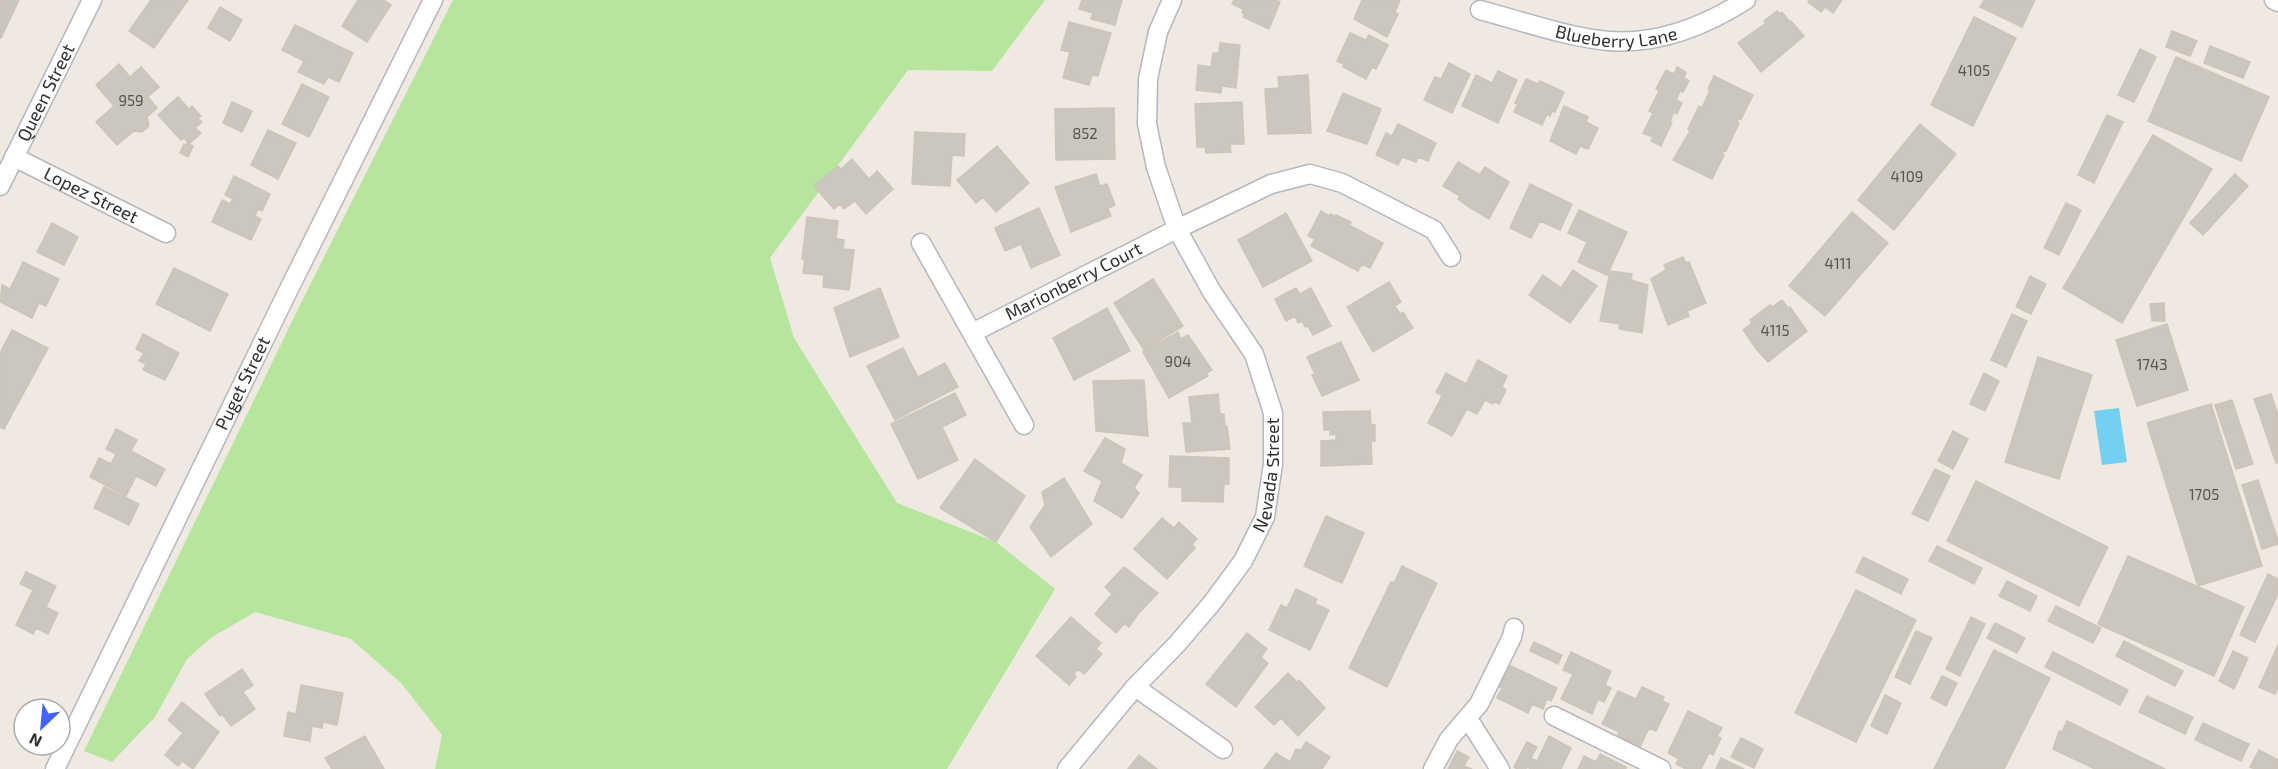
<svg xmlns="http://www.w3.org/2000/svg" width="2278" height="769" viewBox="0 0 2278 769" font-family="'Exo 2',sans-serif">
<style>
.green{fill:#b6e59e}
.water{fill:#75cff0}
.building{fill:#cbc7bf;stroke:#cbc5ba;stroke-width:1.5}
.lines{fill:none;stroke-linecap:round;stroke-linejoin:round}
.street-casing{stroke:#b4b7c1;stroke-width:21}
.street{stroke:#fff;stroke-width:18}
.labels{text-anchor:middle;stroke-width:6;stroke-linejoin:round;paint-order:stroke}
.number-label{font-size:15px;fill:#555452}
.street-label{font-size:18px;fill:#2e2e2e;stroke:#fff}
</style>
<rect width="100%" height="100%" fill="#efe9e1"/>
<!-- green -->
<path class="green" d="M453,0H1045L992,71L908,70L770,258L794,338L897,503L996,542L1055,589L947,769H435L442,735L401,683L351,639L255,612L212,637L187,659L155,717L112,762L84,751L299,307Z"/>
<!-- water -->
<path class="water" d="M2119,408L2127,462L2102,465L2094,411Z"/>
<!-- building -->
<path class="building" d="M0,0H19L1,38H0Z
M151,0H188L154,48L129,31Z
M358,0H383L391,5L367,42L342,26Z
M1082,0H1122L1115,25L1091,19L1093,13L1079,9Z
M1234,0H1275L1280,2L1269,29L1243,17L1245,14L1242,13L1243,9L1232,4Z
M1362,0H1400L1395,12L1398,14L1387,37L1354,19Z
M1809,0H1842L1833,13L1825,7L1821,12L1808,2Z
M1984,0H2035L2022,27L1980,7Z
M220,7L242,20L230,41L208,28Z
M1777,11L1780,14L1782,12L1790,22L1791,21L1804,36L1761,72L1738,43L1766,23L1764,21Z
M1974,17L2016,38L1973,126L1931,105Z
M1069,22L1111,33L1098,76L1092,75L1089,85L1063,78L1070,52L1061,50Z
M295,25L353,53L339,82L328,77L324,84L298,72L304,61L282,50Z
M2172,31L2197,41L2190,56L2166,47Z
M1350,33L1366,40L1369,35L1388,45L1376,69L1372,67L1366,79L1343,67L1344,64L1337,61Z
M1220,43L1240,45L1236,88L1222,86L1221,93L1196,90L1198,65L1211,67L1213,53H1219Z
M2210,46L2250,62L2243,78L2204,63Z
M2140,49L2156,57L2134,102L2118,95Z
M2176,57L2269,97L2241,161L2148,121Z
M1449,63L1470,74L1452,113L1424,100L1435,77L1441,79Z
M119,64L130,77L141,67L159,87L148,97L157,108L147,117L149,126L142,132L134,131L117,145L96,122L114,106L96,85Z
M1677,67L1686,72L1684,78L1689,81L1683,92L1680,91L1676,100L1682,103L1677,114L1674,112L1670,121L1672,122L1661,146L1651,141L1653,137L1643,133L1653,113L1649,111L1659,91L1656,89L1666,70L1674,74Z
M1498,71L1517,80L1498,123L1462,106L1476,75L1492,83Z
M1308,75L1311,133L1268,134L1265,89L1279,88L1278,77Z
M1714,76L1753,95L1741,119L1739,118L1737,122L1739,123L1726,151L1724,150L1722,154L1724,155L1712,179L1673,160L1690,131L1688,129L1699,106L1702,108L1710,90L1708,89Z
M1526,79L1538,84L1540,81L1564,92L1555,112L1552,111L1550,116L1547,114L1542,125L1514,112L1518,104L1515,103Z
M302,84L329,97L309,137L282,124Z
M1343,93L1381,109L1367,144L1327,131Z
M178,97L189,109L192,106L201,116L198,118L202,122L195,128L201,133L189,144L184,138L181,140L158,115Z
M232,102L252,111L242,132L223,123Z
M1242,102L1244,144H1230L1231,152L1206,153L1205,147H1197L1195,104Z
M1564,106L1588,117L1586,122L1598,128L1588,149L1580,146L1576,154L1550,141Z
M1114,108L1115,159L1056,160L1055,109Z
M2107,115L2123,122L2094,183L2078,175Z
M1398,124L1436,143L1428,161L1418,157L1416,162L1402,157L1398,165L1376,155L1386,133L1392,136Z
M1920,124L1956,154L1894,230L1858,200Z
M268,130L296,143L278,179L251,165Z
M915,132L965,134L964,156L952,155L950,186L912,184Z
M2153,135L2212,169L2122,323L2063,288Z
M187,143L193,146L188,157L180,153L184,144L186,146Z
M997,146L1029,183L996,212L983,197L976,203L957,180Z
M852,159L869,179L877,171L893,189L866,214L855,201L844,209L840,204L834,209L814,186L838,166L841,169Z
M1458,162L1480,175L1485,167L1509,182L1489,219L1469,207L1458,199L1460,196L1443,186Z
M1096,174L1100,186L1107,184L1115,205L1108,208L1111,216L1071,232L1055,187Z
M2235,174L2248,186L2203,235L2190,223Z
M234,176L270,194L262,211L258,209L255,216L261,219L251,240L212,222L222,200L230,204L233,199L225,195Z
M1530,184L1572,204L1560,230L1540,221L1531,238L1510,228Z
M2066,203L2081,210L2059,255L2044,248Z
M1039,208L1060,255L1031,268L1021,244L1005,251L995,228Z
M1579,210L1627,232L1607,275L1578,262L1587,242L1568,233Z
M1321,211L1329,216L1331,214L1336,217V215L1351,222L1349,225L1383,243L1370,268L1362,264L1358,271L1311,246L1315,239L1308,236Z
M1852,212L1888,243L1825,316L1789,286Z
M1286,213L1312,261L1263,287L1238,240Z
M807,217L838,221L836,239L844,240L843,249L854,250L849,290L823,287L824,275L803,273L805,259H802Z
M52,223L78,237L64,265L37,252Z
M1683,257L1686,263L1689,262L1706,303L1687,311L1689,316L1668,325L1651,279L1666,270L1664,265Z
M23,262L59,279L46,306L39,303L32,318L0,302L2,285L10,289Z
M174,268L228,294L210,331L156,304Z
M1573,270L1597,286L1570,323L1529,295L1543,275L1561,288Z
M1610,271L1632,274L1631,280L1648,285L1642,333L1619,329L1620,324L1600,321Z
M2030,276L2046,284L2031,314L2016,307Z
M1153,279L1183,326L1144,350L1114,303Z
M1389,282L1401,302L1395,306L1400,314L1403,312L1413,328L1373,352L1347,307Z
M880,288L899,337L850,357L834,308Z
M1296,288L1300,294L1311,288L1331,326L1313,335L1308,326L1305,327L1302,321L1298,323L1295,316L1286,321L1275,299Z
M1782,300L1788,308L1790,307L1807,331L1768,362L1757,350L1743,330L1752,323L1750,320L1770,305L1772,307Z
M2164,303L2165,321H2152L2150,304Z
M1107,308L1130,351L1074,380L1053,338Z
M2012,314L2027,321L2006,367L1991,360Z
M2167,324L2188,390L2137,406L2116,340Z
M12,330L48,348L4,429L0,427V353Z
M1178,332L1181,339L1188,335L1212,370L1206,373L1208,376L1169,398L1143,352Z
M143,334L179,353L165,380L143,370L146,364L139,361L144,353L136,349Z
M1341,342L1359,380L1322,396L1312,375L1315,374L1307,357Z
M903,348L918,377L945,363L958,387L895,420L867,366Z
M2038,357L2092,375L2059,479L2005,462Z
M1478,360L1507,376L1502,387L1506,390L1499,404L1494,401L1493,404L1485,400L1477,414L1467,409L1452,436L1428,423L1442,396L1436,392L1446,373L1466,384Z
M1984,373L1999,381L1985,411L1970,404Z
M1144,380L1148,436L1096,431L1093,381Z
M955,393L966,415L942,427L958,460L918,479L891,424Z
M1218,394L1220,414H1224L1225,426H1227L1230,449L1186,452L1183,423H1192L1189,397Z
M2271,394L2278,415V462L2276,463L2254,399Z
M2232,400L2253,464L2236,469L2215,405Z
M2211,404L2262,566L2198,586L2147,423Z
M1370,411L1371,425H1375V441H1371L1372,464L1321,466V441L1336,440V434L1330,435V430H1324L1323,412Z
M116,429L137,440L131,451L165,469L156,486L136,476L126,496L90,477L99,458L111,464L116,454L106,449Z
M1953,431L1968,439L1953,469L1938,461Z
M1105,438L1125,449L1121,463L1142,475L1134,488L1139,493L1122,518L1094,501L1102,481L1084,471Z
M1170,456L1229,458V484H1224L1223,502L1182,501V487H1169Z
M975,459L1025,496L996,542L940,508Z
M1935,469L1950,476L1928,521L1912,514Z
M1064,478L1092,524L1051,557L1030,527L1045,505L1042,492Z
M2258,480L2278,541V544L2262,549L2242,485Z
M1976,481L2108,547L2079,606L1947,541Z
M104,487L139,504L129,525L94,508Z
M1326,516L1364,533L1342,583L1304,566Z
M1162,518L1174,528L1179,522L1197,539L1192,544L1195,548L1167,579L1134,549Z
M1937,546L1982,568L1974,584L1929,561Z
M2128,556L2244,607L2214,676L2098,624Z
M1863,557L1908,579L1901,594L1856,572Z
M1402,566L1437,583L1387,687L1349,668L1391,582L1394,583Z
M1124,567L1158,593L1138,614L1129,627L1125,623L1116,633L1095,614L1112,594L1105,587Z
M26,572L56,586L46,607L58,613L48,634L36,628L33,634L16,625L33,590L20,584Z
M2268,574L2278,579V594L2255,642L2240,635Z
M2007,581L2037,596L2030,611L1999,596Z
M1296,589L1317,599L1315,604L1329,610L1310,650L1269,630L1281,605L1287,608Z
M1856,590L1916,620L1856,742L1795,713Z
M2056,606L2101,628L2093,643L2048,621Z
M1071,617L1101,643L1096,649L1102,654L1084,674L1078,669L1074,674L1076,677L1069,685L1036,656Z
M1971,617L1985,624L1960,676L1946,669Z
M1995,623L2025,638L2017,653L1987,638Z
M1916,631L1932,638L1910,684L1895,677Z
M1247,633L1267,649L1261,657L1268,663L1236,707L1206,684Z
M2124,641L2183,671L2175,686L2116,656Z
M1534,642L1562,655L1558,664L1530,651Z
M2278,645V687L2275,694L2259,687Z
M1994,650L2050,678L2004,769H1934Z
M2233,651L2248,658L2234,689L2219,681Z
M1571,652L1611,671L1605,685L1611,688L1604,702L1598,699L1592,714L1561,699L1573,674L1563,670Z
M2053,652L2128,690L2120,705L2045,667Z
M1507,664L1557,688L1551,701L1547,699L1543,709L1532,704L1528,713L1497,698L1502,688L1497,686Z
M242,669L253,685L243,692L255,709L231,726L222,714L220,716L205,694Z
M1288,673L1297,682L1299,680L1325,708L1298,736L1281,718L1274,725L1255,707Z
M1942,676L1957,683L1946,706L1931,698Z
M301,685L343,693L337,725L323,722L322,728L312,726L310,741L284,736L288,712L296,714Z
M1642,687L1664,697L1662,701L1669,704L1656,731L1649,728L1640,747L1617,737L1619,732L1602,724L1618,691L1636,699Z
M1885,695L1901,703L1887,734L1871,726Z
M2147,696L2193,717L2185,734L2139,712Z
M182,702L219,732L193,769L182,761L178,766L165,755L183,733L168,720Z
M1688,711L1722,728L1717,736L1721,738L1713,755L1709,753L1701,769H1686L1676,764L1679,759L1668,753Z
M2067,721L2165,769H2095L2053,749L2059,731L2062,732Z
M2203,723L2249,744L2241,761L2195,740Z
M365,736L384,769H332L325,758Z
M1549,736L1571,748L1561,769H1531L1527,767L1526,769H1517L1514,767L1527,742L1537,747L1531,758L1537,761Z
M1741,738L1763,749L1754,768L1731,757Z
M1306,742L1330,757L1322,769H1264L1276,753L1290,762L1296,749L1301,750Z
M2259,750L2278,760V769H2255L2250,767Z
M1457,751L1469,757L1464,766L1472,769H1448Z
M1600,754L1626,767V769H1578L1584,756L1596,762Z
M1139,755L1157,769H1128Z
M1721,758L1744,769H1716Z"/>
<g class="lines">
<!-- street casing -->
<g class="street-casing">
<g id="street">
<path d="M2274,0L2278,2"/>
<path id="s1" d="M1480,10C1518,20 1570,38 1609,41C1659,45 1705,26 1746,0"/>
<path id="s2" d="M14,157L166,233"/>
<path id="s3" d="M0,186L92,0"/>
<path d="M921,243L1024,425"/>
<path id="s4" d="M972,333L1177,229L1271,184L1310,174L1342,183L1434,230L1451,257"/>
<path d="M1135,687L1223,749"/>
<path d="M1554,716L1661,769"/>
<path d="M1465,722L1472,725L1500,769"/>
<path id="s5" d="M55,769L285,297L433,0"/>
<path id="s6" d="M1067,769L1135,687L1177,644L1212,603L1243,561L1265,517L1273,464V413L1254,354L1212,292L1177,229L1156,167L1147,124L1148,79L1158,32L1172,0"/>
<path d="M1433,769L1449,739L1479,704L1512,637L1514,628"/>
</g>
</g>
<!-- street -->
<use href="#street" class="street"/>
</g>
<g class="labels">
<!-- number labels -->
<g class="number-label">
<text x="1974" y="76">4105</text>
<text x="131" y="106">959</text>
<text x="1085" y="139">852</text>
<text x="1907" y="182">4109</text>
<text x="1838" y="269">4111</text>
<text x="1775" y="336">4115</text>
<text x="1178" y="367">904</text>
<text x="2152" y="370">1743</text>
<text x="2204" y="500">1705</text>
</g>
<!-- street labels -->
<g class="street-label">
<text dy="6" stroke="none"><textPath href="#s1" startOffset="140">Blueberry Lane</textPath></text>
<text dy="6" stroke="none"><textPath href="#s3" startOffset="104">Queen Street</textPath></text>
<text dy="6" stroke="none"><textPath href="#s2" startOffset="86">Lopez Street</textPath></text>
<text dy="6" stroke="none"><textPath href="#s4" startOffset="114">Marionberry Court</textPath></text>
<text dy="6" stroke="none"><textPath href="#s5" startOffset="429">Puget Street</textPath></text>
<text dy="6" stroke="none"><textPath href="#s6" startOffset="364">Nevada Street</textPath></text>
</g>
</g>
<!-- north arrow -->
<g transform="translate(42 727) rotate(206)"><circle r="28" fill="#ffffff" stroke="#ababab" stroke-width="1.5"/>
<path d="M0-4.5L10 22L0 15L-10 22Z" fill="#4264fb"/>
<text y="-9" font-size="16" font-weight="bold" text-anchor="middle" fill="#2e2e2e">N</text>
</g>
</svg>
